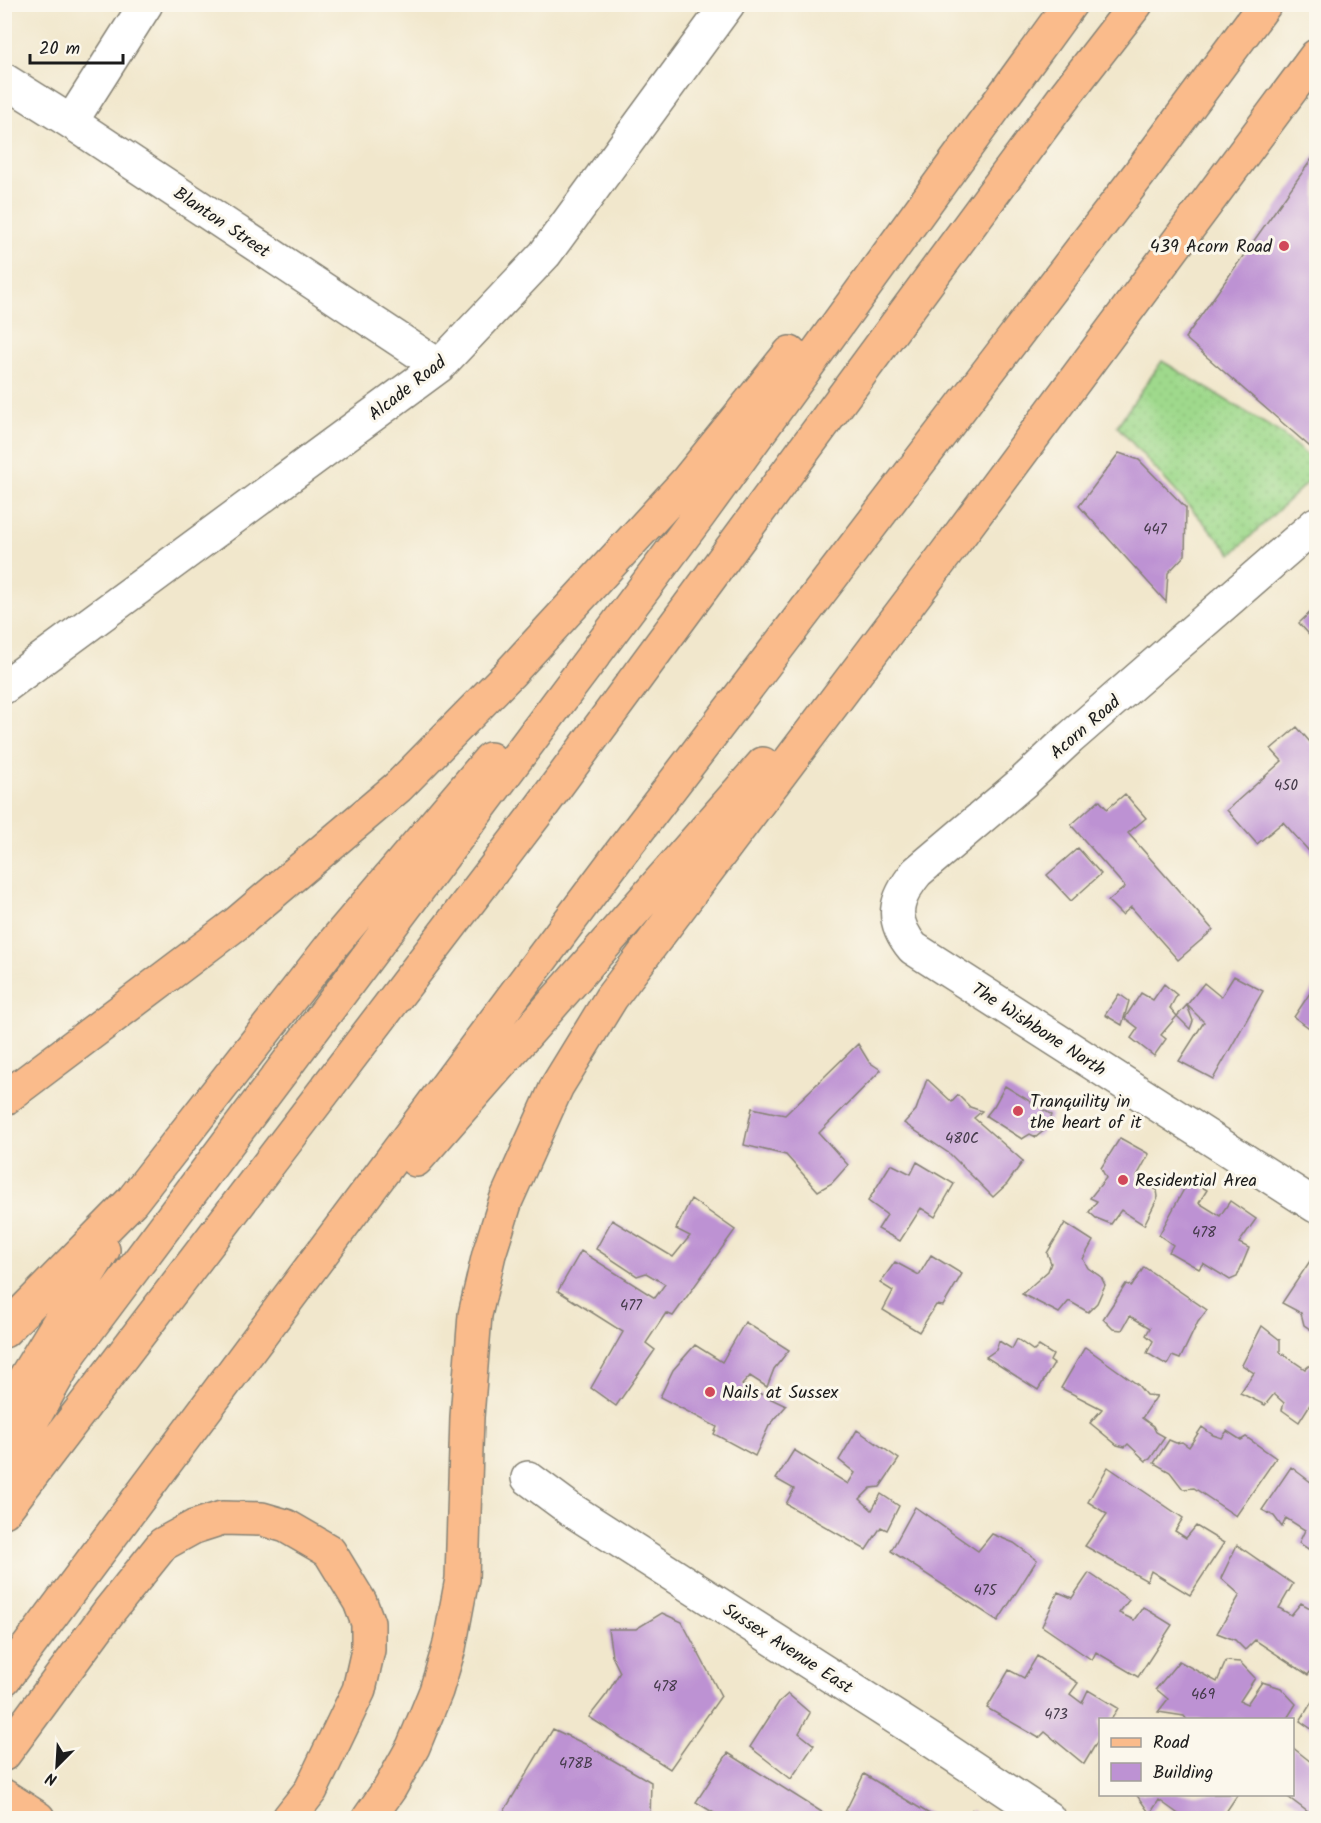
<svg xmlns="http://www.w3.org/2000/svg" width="1321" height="1823" viewBox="0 0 1321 1823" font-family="Kalam,sans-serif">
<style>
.grass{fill:url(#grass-dots);stroke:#5e7a54;stroke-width:1.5}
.building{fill:#bd92d3}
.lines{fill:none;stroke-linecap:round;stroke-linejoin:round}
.street-casing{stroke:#868274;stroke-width:36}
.primary-casing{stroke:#868274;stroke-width:36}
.highway-casing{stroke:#868274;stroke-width:36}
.street{stroke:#fff;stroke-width:33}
.primary{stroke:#fabb8b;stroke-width:33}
.highway{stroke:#fabb8b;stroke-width:33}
.poi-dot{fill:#d1495b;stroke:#fbf7ec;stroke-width:2}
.labels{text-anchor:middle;stroke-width:6;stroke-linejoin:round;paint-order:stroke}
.number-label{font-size:15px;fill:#443a4a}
.street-label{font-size:18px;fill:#1c1c1c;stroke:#fbf7ec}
.poi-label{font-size:18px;fill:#1c1c1c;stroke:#fbf7ec;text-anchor:start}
</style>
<defs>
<pattern id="grass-dots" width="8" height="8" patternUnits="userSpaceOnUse" patternTransform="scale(1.5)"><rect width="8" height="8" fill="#9fd98c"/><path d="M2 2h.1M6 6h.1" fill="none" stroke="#88ba78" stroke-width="1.8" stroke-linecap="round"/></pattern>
</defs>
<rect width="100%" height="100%" fill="#fbf7ec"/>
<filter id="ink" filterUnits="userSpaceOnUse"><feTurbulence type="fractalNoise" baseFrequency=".0167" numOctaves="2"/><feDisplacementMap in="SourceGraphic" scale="12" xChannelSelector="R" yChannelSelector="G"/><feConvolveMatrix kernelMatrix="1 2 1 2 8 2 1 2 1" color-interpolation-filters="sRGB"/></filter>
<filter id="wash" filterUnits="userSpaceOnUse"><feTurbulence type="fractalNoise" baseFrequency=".008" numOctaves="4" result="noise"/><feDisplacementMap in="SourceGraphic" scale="24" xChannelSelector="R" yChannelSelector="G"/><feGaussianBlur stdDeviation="1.35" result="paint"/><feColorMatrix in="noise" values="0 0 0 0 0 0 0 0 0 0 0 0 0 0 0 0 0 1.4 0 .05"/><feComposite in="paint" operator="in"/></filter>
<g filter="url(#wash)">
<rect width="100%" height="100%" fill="#f1e7cc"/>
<!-- grass -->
<path class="grass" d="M1162,361L1279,432L1316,463V474L1232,554L1117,426Z"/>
<g id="blocks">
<!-- building -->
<path class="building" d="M1316,153V452L1185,338Z
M1119,453L1139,460L1186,508L1185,555L1168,573L1166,602L1079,506Z
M1316,607V642L1299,623Z
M1297,727L1316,749V859L1283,822L1257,844L1227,810L1282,761L1271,749Z
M1125,794L1146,818L1128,833L1213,930L1178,960L1131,907L1122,915L1108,901L1125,887L1071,825L1099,800L1107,809Z
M1078,848L1101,874L1071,901L1047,875Z
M1234,976L1263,991L1213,1079L1179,1061L1204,1022L1187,1005L1204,983L1221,997Z
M1164,984L1177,995L1170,1008L1177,1016L1187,1005L1193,1021L1190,1029L1177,1016L1161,1035L1166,1039L1154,1056L1131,1038L1138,1028L1125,1018L1141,993L1153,1000Z
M1316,984V1030L1315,1032L1294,1017Z
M1119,994L1129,1001L1122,1025L1105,1015Z
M858,1044L869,1062L881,1070L819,1133L848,1165L832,1183L818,1191L786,1155L744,1145L752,1108L785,1115Z
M927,1079L952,1102L958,1095L970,1107L982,1111L974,1118L1023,1161L1007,1184L993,1197L950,1154L904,1123L916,1110Z
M1005,1086L1052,1115L1046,1129L1036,1137L1030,1134L1022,1139L986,1116L994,1106Z
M1120,1138L1149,1154L1137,1176L1144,1183L1157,1190L1158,1197L1144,1225L1121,1210L1111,1224L1096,1218L1089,1212L1097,1201L1090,1198L1106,1178L1101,1168Z
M917,1162L954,1184L935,1217L921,1208L900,1241L878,1229L887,1215L868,1201L891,1164L911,1174Z
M1189,1180L1207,1190L1199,1203L1220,1216L1230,1201L1256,1219L1239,1243L1249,1248L1237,1277L1230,1280L1203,1263L1199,1269L1169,1252L1173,1245L1159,1235Z
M691,1199L735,1230L673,1316L666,1313L646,1343L655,1350L616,1406L591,1388L623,1332L558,1291L581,1251L655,1298L665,1284L646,1273L637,1276L596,1249L612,1220L673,1257L690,1236L676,1229Z
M1065,1223L1093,1241L1083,1259L1088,1268L1101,1277L1105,1285L1097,1303L1088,1312L1069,1301L1059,1313L1022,1294L1048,1271L1051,1263L1047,1253Z
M1316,1252V1333L1304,1325L1301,1313L1282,1303Z
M931,1255L962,1274L943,1306L936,1305L919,1332L883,1310L893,1291L880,1283L895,1262L919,1275Z
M1144,1267L1207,1310L1198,1322L1180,1359L1172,1356L1167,1365L1147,1353L1153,1341L1146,1335L1150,1328L1130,1316L1122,1330L1113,1329L1103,1319L1126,1284L1132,1286Z
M745,1322L789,1350L774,1369L767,1387L750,1376L742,1385L786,1406L769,1426L755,1456L714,1434L717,1427L660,1397L673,1370L695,1345L722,1362Z
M1262,1326L1280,1340V1352L1305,1369L1310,1365L1316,1367V1395L1299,1422L1282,1410L1284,1403L1274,1394L1265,1405L1240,1393L1254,1373L1242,1365Z
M1017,1339L1034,1351L1039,1346L1053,1355L1050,1361L1054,1364L1038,1390L986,1357L996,1350L999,1341L1012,1349Z
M1085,1347L1138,1385L1146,1395L1157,1396L1142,1418L1153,1426L1156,1432L1165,1437L1150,1459L1146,1461L1128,1444L1125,1447L1117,1445L1090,1423L1102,1409L1061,1388Z
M1202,1427L1213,1435L1222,1438L1227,1431L1241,1440L1246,1437L1276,1458L1236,1516L1194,1488L1183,1489L1170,1472L1154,1463L1169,1440L1176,1443L1182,1442L1189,1447Z
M857,1430L899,1459L880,1487L871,1488L860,1499L872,1510L881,1494L899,1506L887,1530L881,1527L866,1550L786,1504L794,1489L776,1479L794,1450L848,1484L855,1473L839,1460Z
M1108,1467L1183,1518L1175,1531L1186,1538L1196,1526L1224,1543L1190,1595L1151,1571L1147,1581L1085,1546L1107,1514L1088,1502Z
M1291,1467L1316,1486V1554L1299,1543L1305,1530L1286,1518L1282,1527L1274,1516L1262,1510Z
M915,1507L978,1551L992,1534L1014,1543L1037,1560L998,1621L891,1551Z
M1237,1545L1293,1584L1279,1608L1291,1615L1301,1603L1310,1608L1316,1598V1664L1308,1675L1255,1640L1245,1650L1235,1640L1217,1633L1240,1595L1221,1578Z
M1089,1573L1129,1600L1119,1613L1134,1620L1143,1607L1172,1625L1138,1677L1096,1652L1092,1660L1042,1626L1058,1592L1072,1598Z
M662,1613L682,1622L721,1696L670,1769L589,1717L607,1694L620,1672L612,1656L608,1629H636Z
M1037,1656L1078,1683L1070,1694L1082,1703L1088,1690L1118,1708L1111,1720H1100V1737L1084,1764L1045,1732L1039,1738L987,1708L1009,1670L1024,1678Z
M1179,1661L1217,1682L1226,1661L1240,1662L1255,1678L1240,1701L1247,1704L1262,1682L1281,1688L1296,1704L1286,1720H1187L1184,1716L1158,1712L1168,1699L1156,1689Z
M788,1694L810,1713L799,1733L814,1745L791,1779L750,1747L779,1702Z
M1313,1700L1316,1702V1732L1300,1721Z
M553,1729L585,1744L651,1782L650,1818H500Z
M1292,1747L1316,1766V1818L1284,1794H1292Z
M728,1753L828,1816L826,1818H722L696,1802Z
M864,1774L936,1818H842Z
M1136,1794H1238L1222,1818H1184L1159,1800L1150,1814Z
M972,1810L980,1818H970Z"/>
</g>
</g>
<g filter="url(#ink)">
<use href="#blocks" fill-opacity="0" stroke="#868274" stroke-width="1.5"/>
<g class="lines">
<!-- street casing -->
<g class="street-casing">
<path id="street" d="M4,80L71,122L439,366
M71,122L146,4
M1316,524L1069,739L1022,783L917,872C895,899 889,919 913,948L1316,1206
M4,687L439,366L545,254L728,4
M528,1478L570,1509L934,1742L1048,1818"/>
</g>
<!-- primary casing -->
<g class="primary-casing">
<path id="primary" d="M4,1796L38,1818"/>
</g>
<!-- highway casing -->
<g class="highway-casing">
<path id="highway" d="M4,1099L236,924L398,787L509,674L686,482L790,353
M416,1160L763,764
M4,1331L132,1201L333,944L490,759
M4,1412L103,1250
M4,1470L71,1352L699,515L1070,4
M4,1511L541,807L1067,93L1136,4
M4,1679L616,859L1139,174L1265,4
M4,1754L110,1610L163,1544L194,1527L222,1518L262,1519L286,1526L329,1551L360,1602L368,1623V1650L359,1690L311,1790L289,1818
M369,1818L390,1788L413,1747L436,1691L449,1648L462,1579L467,1417L475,1315L489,1254L506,1200L557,1086L611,998L942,559L1316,56"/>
</g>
<!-- street -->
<use href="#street" class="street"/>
<!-- primary -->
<use href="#primary" class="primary"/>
<!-- highway -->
<use href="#highway" class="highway"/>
</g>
</g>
<!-- markers -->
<g class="poi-dot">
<circle cx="1284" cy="246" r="6"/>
<circle cx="1018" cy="1111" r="6"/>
<circle cx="1123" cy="1180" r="6"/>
<circle cx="710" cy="1392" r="6"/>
</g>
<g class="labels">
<!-- number labels -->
<g class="number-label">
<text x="1155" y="534">447</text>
<text x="1286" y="790">450</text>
<text x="962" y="1143">480C</text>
<text x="1204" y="1237">478</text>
<text x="631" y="1310">477</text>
<text x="985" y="1595">475</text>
<text x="665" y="1691">478</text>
<text x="1203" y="1699">469</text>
<text x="1056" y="1719">473</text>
<text x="576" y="1768">478B</text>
</g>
<!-- street labels -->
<g class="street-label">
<text transform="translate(222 222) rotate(34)" y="6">Blanton Street</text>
<text transform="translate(407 388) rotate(-38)" y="6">Alcade Road</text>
<text transform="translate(1085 727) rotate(-41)" y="6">Acorn Road</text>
<text transform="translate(1039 1029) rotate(33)" y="6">The Wishbone North</text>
<text transform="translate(788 1648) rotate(33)" y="6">Sussex Avenue East</text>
</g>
<!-- poi labels -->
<g class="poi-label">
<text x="1272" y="252" text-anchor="end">439 Acorn Road</text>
<text x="1030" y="1107">Tranquility in<tspan x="1030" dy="21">the heart of it</tspan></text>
<text x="1135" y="1186">Residential Area</text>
<text x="722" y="1398">Nails at Sussex</text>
</g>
</g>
<!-- margin -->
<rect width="1321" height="1823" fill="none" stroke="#fbf7ec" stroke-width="24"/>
<!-- legend -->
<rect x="1099" y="1718" width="195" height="78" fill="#fbf7ec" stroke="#a29f99" stroke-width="1.5"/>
<rect x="1111" y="1738" width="30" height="9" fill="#fabb8b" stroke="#a29f99" stroke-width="1.5"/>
<text x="1153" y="1748" font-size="18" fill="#1c1c1c">Road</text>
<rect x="1111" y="1763" width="30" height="18" fill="#bd92d3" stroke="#a29f99" stroke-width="1.5"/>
<text x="1153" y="1778" font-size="18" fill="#1c1c1c">Building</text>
<!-- north arrow -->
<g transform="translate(57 1766) rotate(204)" stroke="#fbf7ec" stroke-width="4.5" paint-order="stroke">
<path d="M0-4.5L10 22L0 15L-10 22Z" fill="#1c1c1c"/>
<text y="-9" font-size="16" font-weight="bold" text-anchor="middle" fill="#1c1c1c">N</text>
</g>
<!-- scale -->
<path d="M30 54v9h93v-9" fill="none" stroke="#1c1c1c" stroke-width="3"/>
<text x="39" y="54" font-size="18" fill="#1c1c1c" stroke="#fbf7ec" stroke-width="4.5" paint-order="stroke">20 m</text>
</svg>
